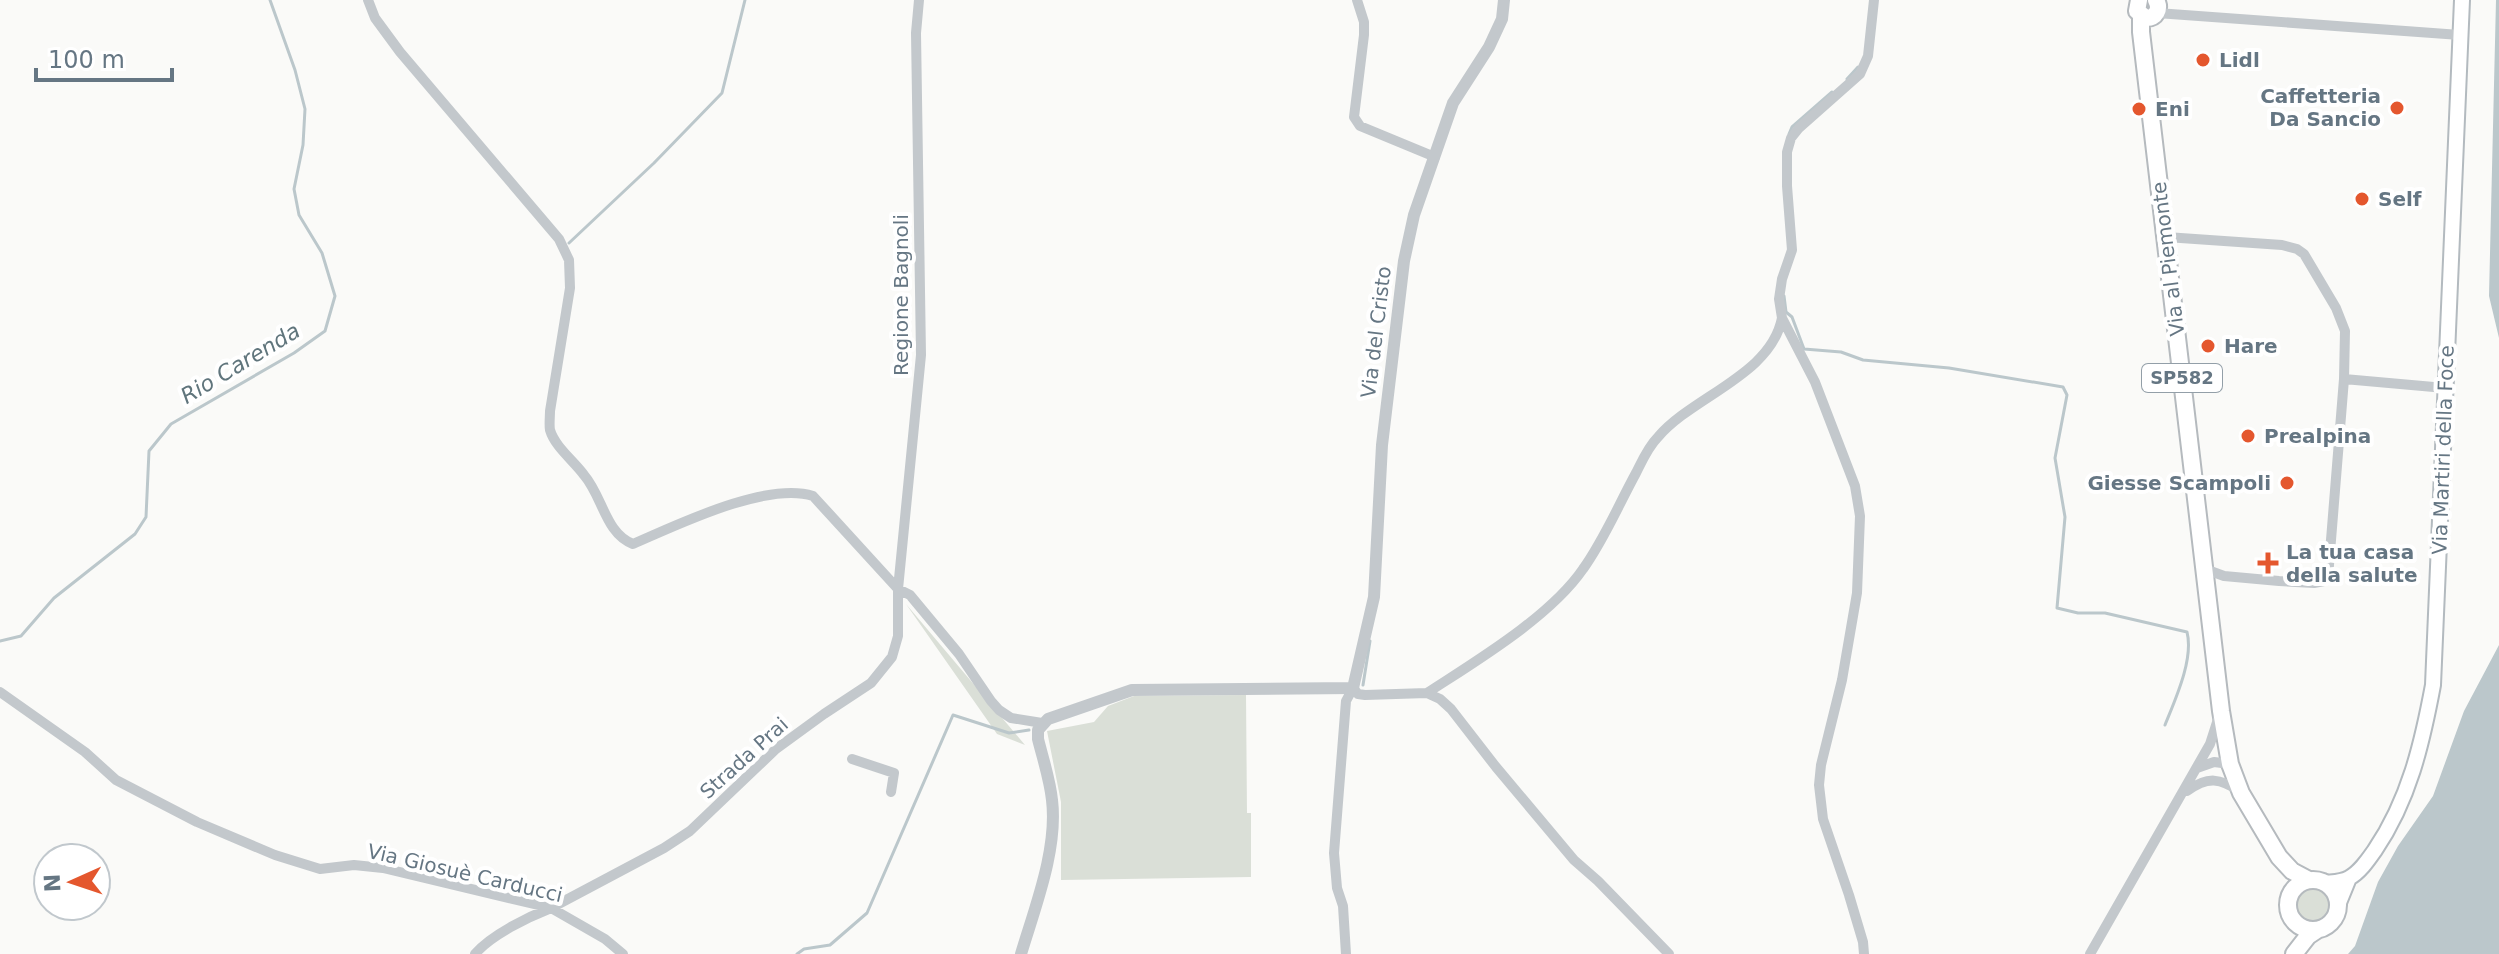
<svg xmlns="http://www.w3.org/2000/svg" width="2499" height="954" viewBox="0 0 2499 954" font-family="'DejaVu Sans',sans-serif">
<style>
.green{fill:#dadfd7}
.water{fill:#bbc7cb}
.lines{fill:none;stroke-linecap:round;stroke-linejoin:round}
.stream{stroke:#bbc7cb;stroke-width:3}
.secondary-casing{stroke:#b3babf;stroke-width:18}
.primary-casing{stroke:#b5babe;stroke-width:20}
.minor{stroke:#c3c8cc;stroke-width:10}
.tertiary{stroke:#c3c8cc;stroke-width:12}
.secondary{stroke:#fff;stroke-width:14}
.primary{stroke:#fff;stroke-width:16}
.poi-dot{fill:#e4572e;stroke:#fff;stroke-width:3}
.labels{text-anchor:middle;stroke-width:8;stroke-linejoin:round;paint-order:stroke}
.shield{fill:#fff;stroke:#939fa8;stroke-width:2}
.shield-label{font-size:18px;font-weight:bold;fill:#657683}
.poi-label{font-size:20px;font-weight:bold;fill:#657683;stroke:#fff;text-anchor:start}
.street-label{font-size:20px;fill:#657683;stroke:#fff}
.water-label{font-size:22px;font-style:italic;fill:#60757c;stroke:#fff}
</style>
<rect width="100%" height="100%" fill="#fafaf8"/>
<!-- green -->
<path class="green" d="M906,604L1025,745L997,734Z
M1246,695L1247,813H1251V877L1061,880V802L1047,731L1094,722L1108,706L1134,696Z
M2295 905a18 18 0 1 1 36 0a18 18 0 1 1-36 0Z"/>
<!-- water -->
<path class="water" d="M2496,0H2499V338L2489,296Z
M2499,645V954H2348L2355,946L2378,882L2398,846L2433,796L2464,711Z"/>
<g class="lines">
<!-- stream -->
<path class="stream" d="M1847,79L1858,67
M1789,134L1792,127L1832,92
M569,243L654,163L722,93L745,0
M1784,296L1786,312L1792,317L1804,349L1841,352L1863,360L1949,368L2063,387L2067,395L2055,458L2065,517L2057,608L2078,613H2105L2187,632C2194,659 2175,700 2165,725
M0,641L21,636L54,598L135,534L146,517L149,451L171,424L294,353L325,331L335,296L322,253L299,215L294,189L303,145L305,109L295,70L270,0
M1363,685L1370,641
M797,954L804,949L830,945L867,913L953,715L1009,733L1029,730"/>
<!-- secondary casing -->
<g class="secondary-casing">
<path id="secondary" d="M2325,883C2333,882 2342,882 2349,878C2360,872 2368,860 2375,850C2409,800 2422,744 2433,685L2462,0
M2338,905L2349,878"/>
</g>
<!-- primary casing -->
<g class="primary-casing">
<path id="primary" d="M2139,0L2137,11L2146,18C2156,18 2161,9 2156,0
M2141,16V32L2221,711L2230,764L2241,793L2279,857L2292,871L2309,880
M2288 905a25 25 0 1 1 50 0a25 25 0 1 1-50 0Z
M2294,954L2308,936L2317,930"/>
</g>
<!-- minor -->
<path class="minor" d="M368,0L375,18L400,52L559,239L569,260L570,288L550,411C550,417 549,425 550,430C555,447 574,461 584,475C603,497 605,533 633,544C677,525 767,481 813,496L898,589L910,595L959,654L991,701L999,710L1011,718L1042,723
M1357,0L1364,22V35L1354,117L1360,126L1435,157
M2157,13L2460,35
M2166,237L2282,245L2297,249L2304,254L2336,308L2345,331L2344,379L2328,577L2324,581L2314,583L2279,581L2224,576L2205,569
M2344,379L2445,388
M0,692L85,752L116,780L197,822L275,855L320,869L354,865L383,868L551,908L605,939L623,954
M1427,693C1476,661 1550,617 1583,569C1604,540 1619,504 1636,473C1642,461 1648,447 1658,437C1693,396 1771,375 1782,318
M852,759L894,773L891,792
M2197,768L2214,762L2230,764
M2187,791C2208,776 2220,778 2241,792
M475,954C491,935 528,917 551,908L664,848L690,831L776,749L824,714L871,683L892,657L898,636V589L921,355L916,33L919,0
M1346,954L1343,906L1337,888L1334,853L1346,701L1353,688L1358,694L1365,695L1427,693L1440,699L1451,709L1496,767L1574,860L1598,881L1669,954
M1864,954L1863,942L1849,895L1823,819L1819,785L1821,765L1842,680L1857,593L1860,516L1855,486L1815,382L1782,318L1779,299L1782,279L1792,250L1787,186V152L1791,138L1799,128L1860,74L1868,56L1874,0
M2090,954L2210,744L2219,716"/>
<!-- tertiary -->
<path class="tertiary" d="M1021,954C1035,907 1058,849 1052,800C1050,780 1043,759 1038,739V730L1048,719L1132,690L1353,688L1374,597L1382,445L1404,261L1414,215L1453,103L1489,47L1502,19L1504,0"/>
<!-- secondary -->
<use href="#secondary" class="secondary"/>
<!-- primary -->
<use href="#primary" class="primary"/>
</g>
<!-- markers -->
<g class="poi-dot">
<circle cx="2203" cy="60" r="8"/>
<circle cx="2397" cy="108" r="8"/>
<circle cx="2139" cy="109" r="8"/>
<circle cx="2362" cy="199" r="8"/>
<circle cx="2208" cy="346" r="8"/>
<circle cx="2248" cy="436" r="8"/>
<circle cx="2287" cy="483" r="8"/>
<path d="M2264 551h8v8h8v8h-8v8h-8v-8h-8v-8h8z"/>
</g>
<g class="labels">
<!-- shield labels -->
<rect class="shield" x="2142" y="364" width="80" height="28" rx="6"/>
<g class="shield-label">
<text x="2182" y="384">SP582</text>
</g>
<!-- poi labels -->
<g class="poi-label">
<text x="2219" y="67">Lidl</text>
<text x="2381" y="103" text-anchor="end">Caffetteria<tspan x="2381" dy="23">Da Sancio</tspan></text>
<text x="2155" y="116">Eni</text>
<text x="2378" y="206">Self</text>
<text x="2224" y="353">Hare</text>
<text x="2264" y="443">Prealpina</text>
<text x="2271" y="490" text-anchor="end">Giesse Scampoli</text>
<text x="2286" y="559">La tua casa<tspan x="2286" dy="23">della salute</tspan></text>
</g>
<!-- street labels -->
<g class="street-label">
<text transform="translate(2168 259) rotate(-97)" y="7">Via al Piemonte</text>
<text transform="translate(901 295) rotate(-90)" y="7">Regione Bagnoli</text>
<text transform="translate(1376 332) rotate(-83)" y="7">Via del Cristo</text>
<text transform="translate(2443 450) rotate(-88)" y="7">Via Martiri della Foce</text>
<text transform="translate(744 758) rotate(-42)" y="7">Strada Prai</text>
<text transform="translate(465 873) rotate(13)" y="7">Via Giosuè Carducci</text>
</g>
<!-- water labels -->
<g class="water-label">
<text transform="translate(240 363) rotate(-31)" y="8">Rio Carenda</text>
</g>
</g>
<!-- north arrow -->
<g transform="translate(72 882) rotate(267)"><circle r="38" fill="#ffffff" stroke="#c1c8cd" stroke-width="2"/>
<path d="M0-6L14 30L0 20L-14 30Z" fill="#e4572e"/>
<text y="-12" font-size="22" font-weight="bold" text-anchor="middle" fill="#657683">N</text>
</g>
<!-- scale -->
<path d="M36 68v12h136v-12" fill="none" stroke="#657683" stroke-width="4"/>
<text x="48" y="68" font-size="24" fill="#657683" stroke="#ffffff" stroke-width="6" paint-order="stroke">100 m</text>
</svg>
